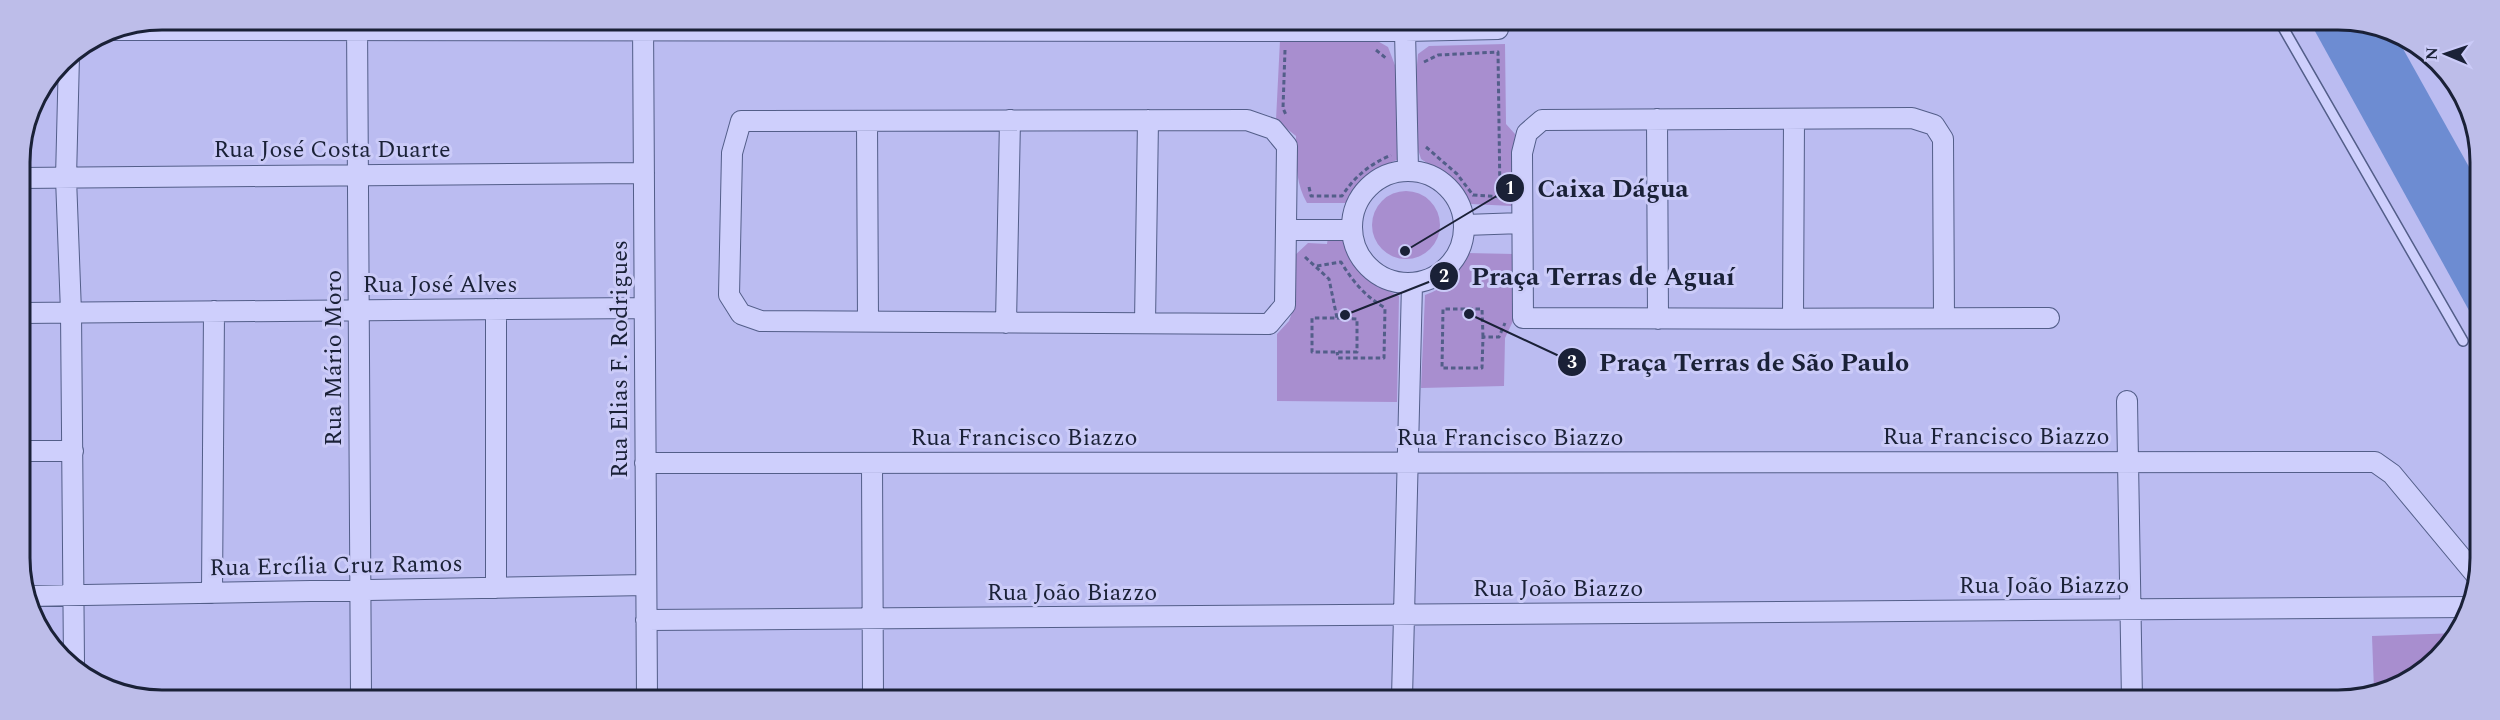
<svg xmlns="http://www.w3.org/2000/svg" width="2500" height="720" viewBox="0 0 2500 720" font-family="Spectral,serif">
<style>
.green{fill:#a88ecf}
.building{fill:#6d8cd2}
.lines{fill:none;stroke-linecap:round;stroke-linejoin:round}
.lane-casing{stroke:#535e89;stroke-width:12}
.street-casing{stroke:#535e89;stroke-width:22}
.path{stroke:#535e89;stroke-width:3;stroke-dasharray:4.5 3;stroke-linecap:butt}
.lane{stroke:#cecffc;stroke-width:9}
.street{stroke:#cecffc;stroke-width:20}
.labels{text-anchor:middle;stroke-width:6;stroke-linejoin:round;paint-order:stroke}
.street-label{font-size:24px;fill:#1a2137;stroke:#cbcbf8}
.rim{fill:none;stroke:#1a2137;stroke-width:3}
.leader{fill:none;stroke:#1a2137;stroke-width:2}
.callout-dot{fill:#1a2137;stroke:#cbcbf8;stroke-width:2}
.mark-label{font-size:18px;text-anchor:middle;font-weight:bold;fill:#fff}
.callout-label{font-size:26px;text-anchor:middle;font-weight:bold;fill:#1a2137;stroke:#cbcbf8;stroke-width:6;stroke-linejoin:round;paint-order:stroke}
</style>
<rect width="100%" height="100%" fill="#bbbcf1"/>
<!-- green -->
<path class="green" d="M1374,39L1388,47L1396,68L1397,160C1371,169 1360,178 1347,203H1307C1295,182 1296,160 1296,136L1276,120L1280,40Z
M1505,44L1506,124L1515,134L1512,206L1471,204L1439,171L1421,159L1417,146L1416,75L1418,54L1429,46Z
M1372 225a34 34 0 1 1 68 0a34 34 0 1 1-68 0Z
M1328,237H1346C1349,271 1371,283 1399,296L1397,402L1277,401V334L1289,321L1293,310V257L1308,243L1327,244Z
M1467,253L1514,254L1516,307L1513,321L1505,338L1504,386L1421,388L1425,295C1447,288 1457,273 1467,253Z
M2458,633L2425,671L2374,690L2372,636Z"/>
<!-- building -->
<path class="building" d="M2311,24H2375L2397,38L2478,183L2477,325Z"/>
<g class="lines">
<!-- lane casing -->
<g class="lane-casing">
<path id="lane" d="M2281,24L2463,341"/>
</g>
<!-- street casing -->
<g class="street-casing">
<path id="street" d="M357,20L361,696
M643,21L647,697
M107,30L1405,31L1498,29V22
M1405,31L1408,170
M69,56L66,178L71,312L74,664
M1657,119L1658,319
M1247,120L1273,129L1287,146L1285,305L1269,324L761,321L741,314L729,295L732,153L741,121Z
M867,121L868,321
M1352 227a56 56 0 1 1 112 0a56 56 0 1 1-112 0Z
M20,178L644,173
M1465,225L1522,223
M1286,230H1351
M496,309V588
M21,313L644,308
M1793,318L1794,119
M1944,318L1943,139L1934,125L1912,118L1542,120L1527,133L1522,153L1523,318C1698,319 1874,319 2049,318
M1006,323L1010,120
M1145,323L1148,120
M2127,401L2132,700
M21,451H73
M645,463L2375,462L2392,474L2476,575
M872,463L873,697
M212,593L214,311
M27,596L646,585
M646,620L2470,607
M1402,698L1412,284"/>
</g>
<!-- path -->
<path class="path" d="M1285,50L1283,108L1286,115
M1376,50L1387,59
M1424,62L1438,55L1498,52L1500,196
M1426,147L1457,174L1473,195L1503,197
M1309,187L1311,196H1342C1355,176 1369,165 1391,155
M1305,257L1329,279L1337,318H1312V352H1357V319L1337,318
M1317,266L1341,262C1353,282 1365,296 1385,308L1384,358H1338L1337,352
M1483,337L1482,309H1443L1442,368H1482L1483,337H1499L1505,323"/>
<!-- lane -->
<use href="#lane" class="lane"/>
<!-- street -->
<use href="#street" class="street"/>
</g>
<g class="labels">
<!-- street labels -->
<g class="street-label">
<text x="332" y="157">Rua José Costa Duarte</text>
<text x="440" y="292">Rua José Alves</text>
<text transform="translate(333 358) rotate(-90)" y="8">Rua Mário Moro</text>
<text transform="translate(619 359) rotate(-90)" y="8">Rua Elias F. Rodrigues</text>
<text x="1996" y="444">Rua Francisco Biazzo</text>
<text x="1024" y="445">Rua Francisco Biazzo</text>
<text x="1510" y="445">Rua Francisco Biazzo</text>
<text transform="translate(336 565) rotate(-1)" y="8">Rua Ercília Cruz Ramos</text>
<text x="2044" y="593">Rua João Biazzo</text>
<text x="1558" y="596">Rua João Biazzo</text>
<text x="1072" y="600">Rua João Biazzo</text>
</g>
</g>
<!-- crop -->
<path d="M0 0H2500V720H0ZM162 30H2338A132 132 0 0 1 2470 162V558A132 132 0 0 1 2338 690H162A132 132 0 0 1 30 558V162A132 132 0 0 1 162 30Z" fill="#bdbde9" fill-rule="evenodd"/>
<path class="rim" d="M162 30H2338A132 132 0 0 1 2470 162V558A132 132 0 0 1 2338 690H162A132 132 0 0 1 30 558V162A132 132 0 0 1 162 30Z"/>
<!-- callouts -->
<path class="leader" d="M1405 251L1510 188M1345 315L1444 276M1469 314L1572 362"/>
<g class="callout-dot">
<circle cx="1405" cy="251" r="6"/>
<circle cx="1345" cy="315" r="6"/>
<circle cx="1469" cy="314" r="6"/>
<circle cx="1510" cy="188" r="15"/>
<circle cx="1444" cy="276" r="15"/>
<circle cx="1572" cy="362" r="15"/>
</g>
<g class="mark-label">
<text x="1510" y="194">1</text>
<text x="1444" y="282">2</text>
<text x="1572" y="368">3</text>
</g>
<g class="callout-label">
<text x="1613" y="197">Caixa Dágua</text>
<text x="1603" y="285">Praça Terras de Aguaí</text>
<text x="1754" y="371">Praça Terras de São Paulo</text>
</g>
<!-- north arrow -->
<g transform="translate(2446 54) rotate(272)" stroke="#cbcbf8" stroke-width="4.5" paint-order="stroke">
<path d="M0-4.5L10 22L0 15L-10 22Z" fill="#1a2137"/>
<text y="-9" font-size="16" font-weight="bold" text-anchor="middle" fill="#1a2137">N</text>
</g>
</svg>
